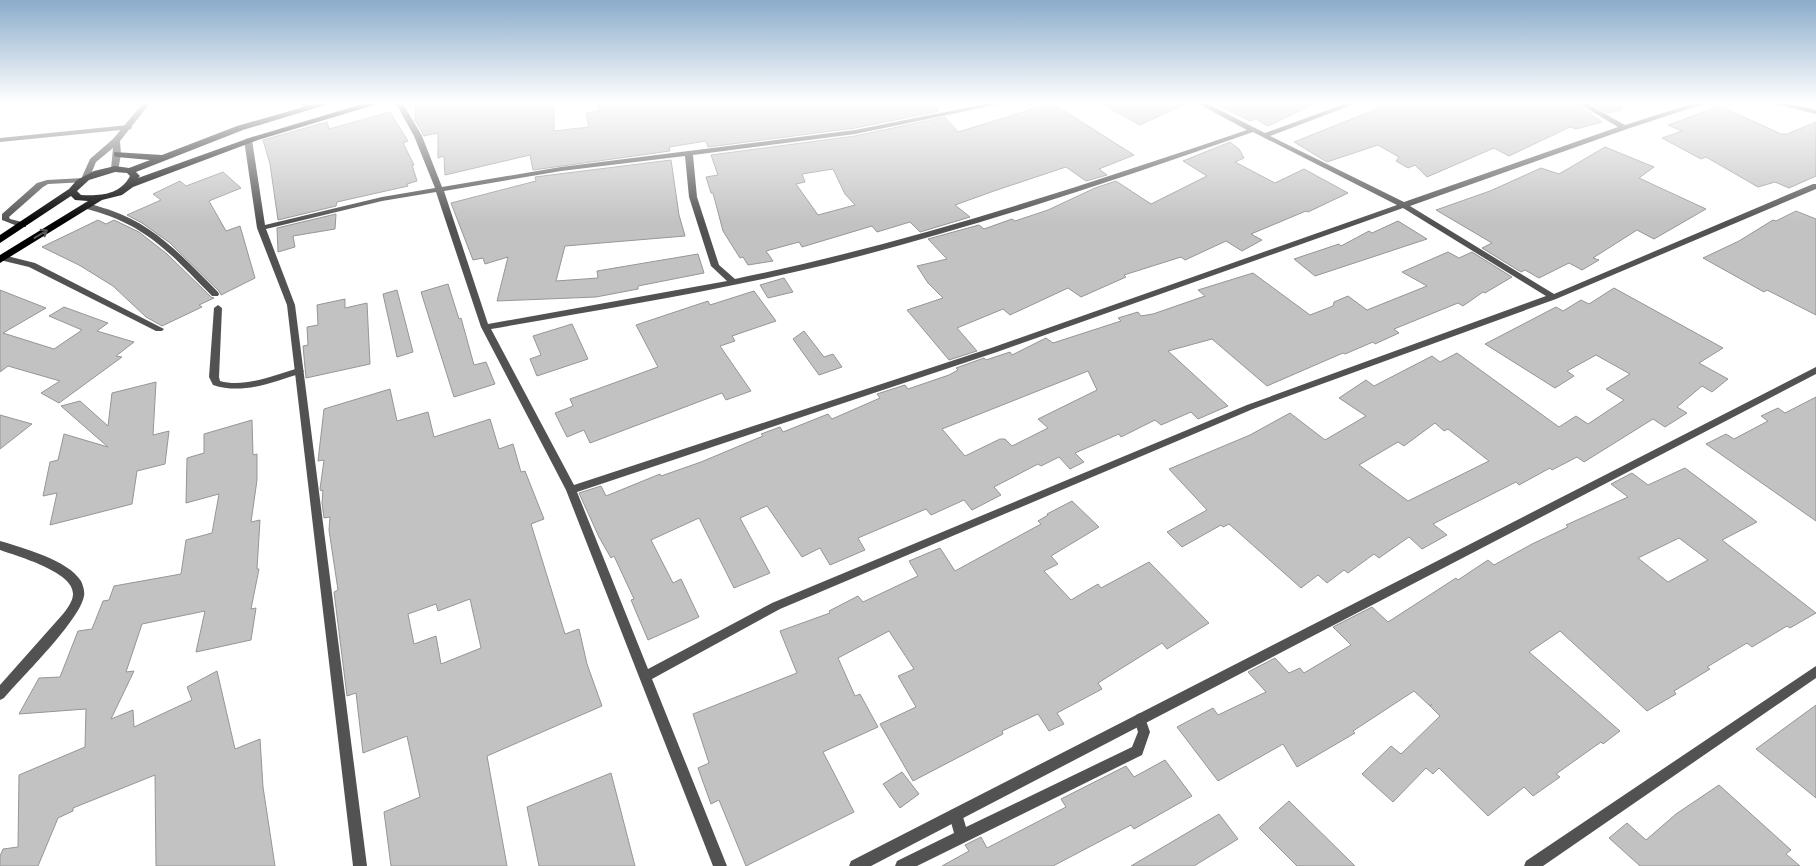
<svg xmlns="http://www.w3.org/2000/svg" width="1816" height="866" viewBox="0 0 1816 866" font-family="Ubuntu,sans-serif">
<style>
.building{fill:#c2c2c2;stroke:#969696;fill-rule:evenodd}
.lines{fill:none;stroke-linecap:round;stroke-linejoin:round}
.service{fill:#525252;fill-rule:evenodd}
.minor{fill:#525252;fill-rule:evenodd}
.tertiary{fill:#525252;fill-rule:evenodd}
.primary{fill:#000;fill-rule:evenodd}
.oneway{stroke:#595959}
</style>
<rect width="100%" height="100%" fill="#fff"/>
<!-- building -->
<path class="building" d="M426,102H459V105L473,104V105L497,102H554V131L589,127L586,113L599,111L597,102H931L939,111L855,128L708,147L706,141L669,147L670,151L533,170L530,155L445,175L444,156L438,158V133L424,136L415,120L416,103Z
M1099,102H1190L1140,125Z
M1212,102H1318L1268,126L1256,119L1250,121Z
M1394,102H1574L1602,122L1576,129L1570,127L1509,156L1494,148L1427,177L1415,165L1408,168L1396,161L1399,157L1378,145L1327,162L1294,142Z
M1588,102H1622V110L1607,113Z
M1052,103L1134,155L1099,169L1107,175L1086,181L1066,167L994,191L955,205L970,217L920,232L910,222L877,232L872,226L802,247L799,242L766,251L773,261L748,265L743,257L740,258L723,231L713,193H711L706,177L718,175L711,155L855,136L945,117L958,132ZM833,169L845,194L855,205L818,215L796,184L805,182L802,174Z
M1720,106L1781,134H1787L1816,122V176L1789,188L1775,182L1758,187L1706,157L1701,159L1662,138L1682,131L1668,125Z
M390,112L408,141L403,143L414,165H412L417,181L407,184L408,186L337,202L336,206L278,220L270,164L263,140L327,122L329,129Z
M1230,142L1239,149L1244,158L1235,162L1275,183L1304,169L1348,193L1308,212L1306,211L1251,234L1262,240L1242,251L1226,241L1185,260L1181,257L1124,275L1126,277L1081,297L1068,288L1010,315L1003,309L957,328L977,351L949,360L907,310L943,298L928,283L917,266L947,259L928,239L979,225L984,229L1012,219L1015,221L1048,210L1095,188L1116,181L1151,204L1207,176L1183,161Z
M1605,147L1654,167L1639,178L1706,209L1654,239L1637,230L1593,258L1599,260L1582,270L1569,263L1539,278L1525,270L1521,272L1482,248L1492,243L1436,210L1490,191L1541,168L1559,174Z
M671,160L679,215L685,236L565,246L556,281L598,278L597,271L698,254L704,273L638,286V289L596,297L497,301L508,257L485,264L483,258L473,260L451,203L536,181L535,177Z
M223,172L241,188L209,201L226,231L240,226L255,278L221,295L219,291L170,243L142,223L127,215L161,200L153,194L180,181L186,186Z
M1796,211L1816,219V315L1767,290L1764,292L1703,258L1739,241L1773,220L1776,221Z
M336,214L335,229L293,236L295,247L278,252L277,228Z
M98,220L106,224L114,220L139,232L167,254L211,297L214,298L199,305L202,307L162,326L146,317L113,286L79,265L42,247Z
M1398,221L1427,239L1315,276L1294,259L1339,244L1341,246L1369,231L1372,233Z
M1448,252L1459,258L1472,252L1512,277L1485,293L1483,292L1463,306L1458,303L1394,329L1399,333L1375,344L1373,342L1345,354L1343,353L1267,386L1212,339L1168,351L1228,406L1198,419L1191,412L1161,425L1155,420L1121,437L1119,434L1075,453L1084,462L1070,469L1059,457L1041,466L1038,464L994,487L1001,495L972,510L964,500L931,515L926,509L858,538L865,550L830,565L820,548L802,557L767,506L740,518L770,573L734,588L699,518L651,540L673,583L681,579L699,617L648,640L631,600L634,599L614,556L611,558L599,537L579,493L601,486L606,496L660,474L661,476L701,462L763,436L761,434L780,427L783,432L828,414L832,419L880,398L877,394L905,385L908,389L949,375L958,370L956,368L984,358L986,360L1010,352L1012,355L1046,338L1053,343L1121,321L1118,318L1138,312L1141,316L1153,314L1205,296L1198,290L1253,273L1310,315L1333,306L1334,302L1348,296L1367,310L1427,286L1402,272ZM1088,371L1097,390L1038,419L1048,428L1012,446L1005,439H1000L965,456L942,429Z
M784,278L793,292L768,298L760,285Z
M448,284L459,319L461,318L474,365L486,362L495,384L454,397L421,292Z
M1614,288L1723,348L1699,363L1728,379L1712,392L1702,386L1677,407L1687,413L1665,427L1653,419L1584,462L1577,457L1552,470L1550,468L1519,485L1516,482L1433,524L1447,535L1422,549L1409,537L1379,558L1374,554L1348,573L1344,570L1327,583L1318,575L1301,588L1229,524L1223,527L1221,525L1182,547L1167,532L1207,510L1169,469L1250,435L1290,413L1325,440L1366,416L1339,398L1366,380L1374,386L1432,356L1440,362L1457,353L1559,427L1576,416L1588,424L1624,400L1606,389L1630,374L1596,355L1567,371L1574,376L1555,388L1485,344L1556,307L1563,311L1581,300L1589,304ZM1435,423L1444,431L1448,429L1489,461L1408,501L1359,465L1398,442L1404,446Z
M0,290L46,308L3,333L54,349L82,330L49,316L64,307L108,323L97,331L134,342L116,356L122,357L59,403L41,393L60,381L8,366L0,372Z
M397,290L413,352L397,357L383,294Z
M754,291L776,321L732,336L735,341L720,346L751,391L726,400L722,393L590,443L584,430L567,437L555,413L573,406L570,399L658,367L636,325L708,301L710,305Z
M345,299V308L367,303L370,364L306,378L303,346L308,345L307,327L318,325L317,305Z
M572,324L588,359L537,376L530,359L541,355L533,336Z
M804,331L824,357L833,354L842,367L819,375L793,339Z
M156,382L153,435L169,431L165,464L137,471L132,504L50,525L57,493L43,496L50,462L58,460L64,434L108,447L61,406L80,401L108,426L112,393Z
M390,389L397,421L428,412L434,437L490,419L499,449L513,444L521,472L525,471L544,519L531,524L565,634L579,629L587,664L602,706L487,756L507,866H391L384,812L420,797L407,736L363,753L356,693L347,696L334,592L338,590L329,530L330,517L324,518L322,503L323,490L321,491L320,489L324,460L318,461L324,409ZM470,599L481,648L441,664L436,636L414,644L408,614L436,604L438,611Z
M1816,397V521L1706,444L1726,434L1734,439L1768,421L1761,416L1778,408L1785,413Z
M0,415L32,424L0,449Z
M252,420L253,455L257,454V480L251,522L260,520L257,569H259L251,609L256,608L251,640L196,652L205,611L142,624L126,672L134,671L111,719L133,710L134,727L192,700L187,687L217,671L235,749L260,739L263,787L275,866H156L155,775L73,808V811L58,818L38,866H0V856L3,849L18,847L19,775L85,747L86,709L19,714L39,678L60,677L78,631L92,629L103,601L109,600L114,586L181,574L186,540L212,533L219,494L186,503L187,458L204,453V434Z
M1685,468L1757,522L1722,540L1816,613L1790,628L1787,626L1752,647L1747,643L1707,667L1710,669L1674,691L1676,694L1647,711L1560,631L1529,652L1620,731L1603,744L1601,742L1556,774L1560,777L1533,796L1524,787L1488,816L1439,768L1433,774L1426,768L1393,802L1362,774L1391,746L1401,754L1440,716L1430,706L1432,704L1430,706L1414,691L1353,731L1355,733L1297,767L1283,744L1218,781L1177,727L1213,708L1218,715L1266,692L1248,672L1275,658L1289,673L1300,668L1304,673L1351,645L1333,627L1372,607L1388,622L1456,578L1458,580L1488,560L1494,565L1532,544L1568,527L1566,525L1628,497L1611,484L1632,473L1648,485ZM1679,538L1708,560L1668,582L1638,558Z
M1072,501L1099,527L1051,556L1058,564L1044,571L1071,600L1098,584L1101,588L1149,562L1209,623L1167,649L1162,643L1098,683L1102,689L1057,713L1064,724L1049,731L1038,714L1002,731L1003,734L913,781L880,724L916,707L898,676L914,669L889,631L838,658L855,696L860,694L878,727L823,752L854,812L746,866L719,800L711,804L698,768L709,763L693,714L797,673L780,631L830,613L829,611L858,596L863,602L918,576L909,561L940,548L955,571L1041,524L1038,521L1048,515L1047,514Z
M1816,705V798L1756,749Z
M1165,760L1192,796L1134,829L1131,825L1053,866H942L969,851L965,845L981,837L987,848L1066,807L1061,799L1126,766L1134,777Z
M902,772L919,794L900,808L883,784Z
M611,773L635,866H539L527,807Z
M1719,785L1791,850L1786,854L1800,866H1640L1609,838L1627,823L1646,840L1676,814Z
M1289,801L1355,866H1297L1259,828Z
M1219,814L1238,839L1194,866H1131Z"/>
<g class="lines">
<!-- service -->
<path class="service" d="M299,102H306L312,108L307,109Z
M83,178L87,180L86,182L48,184L43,187L9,217L10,219L26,223V227H20L2,220V214L37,183L47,180Z
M83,204C92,203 102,208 110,210C155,225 185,259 218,292L219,294L218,296H212C169,252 145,223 83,208Z
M3,255L35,263L164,329L162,331H156L29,267L0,260V256Z
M218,305L222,308L219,377L220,381C245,388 275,375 299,368L304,371L302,373C273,382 243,395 213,385L209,377L214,308Z
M1140,713L1144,715L1150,732L1142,755L917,866H895L897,861L954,833L949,815L951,810L956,808L961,810L966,827L1132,747L1138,732L1134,719L1136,715Z"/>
<!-- minor -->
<path class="minor" d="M395,102H402L422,136L442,187L561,167L855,130L996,102H1010L855,134L693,155L697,197L719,265L735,279C910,243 1079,187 1247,130L1195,102H1204L1265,133L1350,102H1360L1270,136L1404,202L1618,127L1576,102H1584L1625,125L1698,102H1709L1627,129L1410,206L1554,294L1813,184H1816V189L1556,299L1253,409L780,609L652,679L727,866H713L566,490L481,327L436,192L382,201L266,229L295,305L367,866H353L287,305L257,228L244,140L248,138L252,140L265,225L382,197L435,188L414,136ZM1253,132L1397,205L991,348L574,485L491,329C604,309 717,291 829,264C973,228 1113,181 1253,132ZM685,156L689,197L711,266L727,281L488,324L444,191L561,171ZM1403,208L1546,296L1247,405L772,603L648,669L577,492L997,352Z
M1767,102H1780L1816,110V114Z
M128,125L132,127L131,129L0,142V138Z
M1816,367V374L871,866H849L851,861Z
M0,541C23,548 68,560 81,581C83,585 85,592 84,596C80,620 22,677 4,698L0,700V685L63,614C67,609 73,601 73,594C74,572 17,556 0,550Z
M1816,666V678L1543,866H1524L1526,861Z"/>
<!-- tertiary -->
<path class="tertiary" d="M144,102H151L120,141L121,154L118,171H115L111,169L113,148L96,162L89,179H83L82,177L90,159L113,139Z"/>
<!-- primary -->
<path class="primary" d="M321,102H335L243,130L136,172L140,176L138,178L252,137L369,102H384L258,140L133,187L122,195L102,200L0,263V255L88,201L75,200L71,196L0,243V235L69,189L77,180L94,171L115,166L129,168L150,160L117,157L114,156V152L162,155L237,126ZM115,172L127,173L130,176C120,195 100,196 81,195L77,191L89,180Z"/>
</g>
<!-- one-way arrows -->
<defs><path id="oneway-shaft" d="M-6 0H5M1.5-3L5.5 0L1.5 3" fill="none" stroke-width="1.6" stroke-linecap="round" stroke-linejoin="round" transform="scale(1.25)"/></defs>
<use class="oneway" href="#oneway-shaft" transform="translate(41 234) rotate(-31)"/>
<!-- sky -->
<linearGradient id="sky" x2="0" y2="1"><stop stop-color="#8baccb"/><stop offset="0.46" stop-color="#fff"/><stop offset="1" stop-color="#fff" stop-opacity="0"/></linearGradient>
<rect width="1816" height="223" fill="url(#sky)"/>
</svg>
